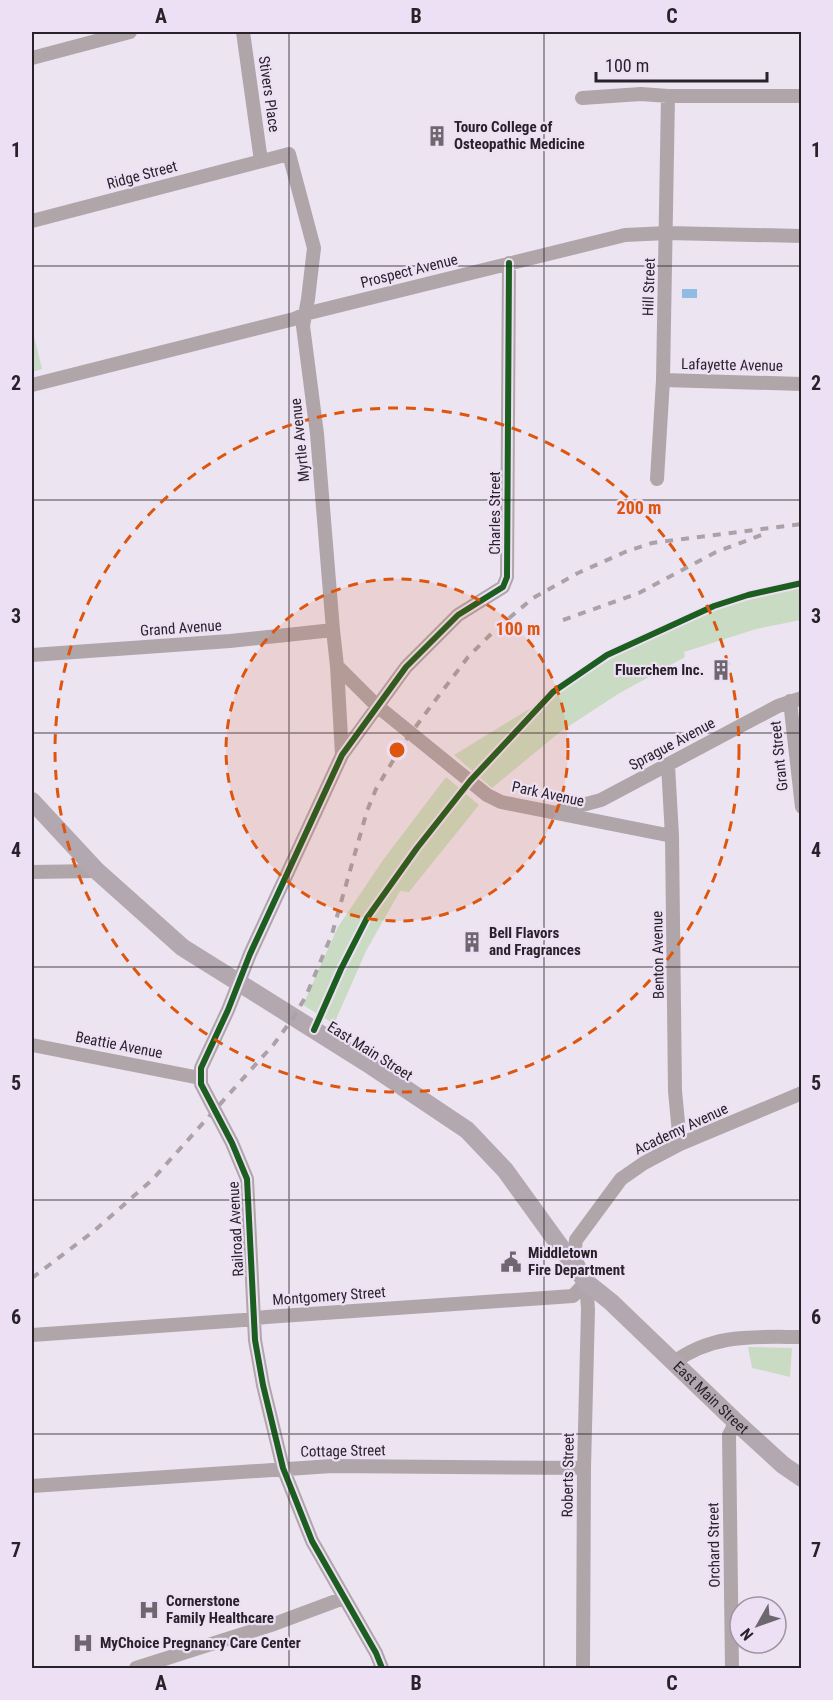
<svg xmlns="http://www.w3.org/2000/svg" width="833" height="1700" viewBox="0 0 833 1700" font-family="'Roboto Condensed',sans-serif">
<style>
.green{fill:#c9dbc3}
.water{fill:#90bce4}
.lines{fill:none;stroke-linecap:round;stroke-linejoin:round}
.minor{stroke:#b0a6aa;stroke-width:14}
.major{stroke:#b3a8af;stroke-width:18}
.rail{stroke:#aba2a8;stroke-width:4;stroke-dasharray:8 8;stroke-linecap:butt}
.cycleway-casing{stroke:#eee0f4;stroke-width:10}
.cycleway{stroke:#1b5e20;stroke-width:6}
.grid{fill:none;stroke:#28232a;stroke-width:1.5;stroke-opacity:0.55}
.ring{fill:none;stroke:#de560e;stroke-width:3;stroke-dasharray:10 8}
.labels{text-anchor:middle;stroke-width:4.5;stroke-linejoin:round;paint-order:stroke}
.street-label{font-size:15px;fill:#28232a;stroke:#eee0f4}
.poi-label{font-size:15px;font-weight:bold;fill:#28232a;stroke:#eee0f4;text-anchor:start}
.centre{fill:#de560e;stroke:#eee0f4;stroke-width:3}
.ring-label{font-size:18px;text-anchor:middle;font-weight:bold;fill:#de560e;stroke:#eee0f4;stroke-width:4.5;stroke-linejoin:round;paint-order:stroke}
.neatline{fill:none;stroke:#28232a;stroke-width:2}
.grid-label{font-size:20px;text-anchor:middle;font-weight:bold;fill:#28232a}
</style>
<rect width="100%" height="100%" fill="#ece4f0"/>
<!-- green -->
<path class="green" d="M32,328L42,369L32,372Z
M801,585V620L756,629L684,652L685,657L618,694L560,732L492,788L454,755L681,616L752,594Z
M446,777L479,805L409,892L400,891L366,951L334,1024L303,1005L338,927L383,860Z
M748,1347L792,1348L790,1377L752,1368Z"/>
<!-- water -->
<path class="water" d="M682,289H697V298H682Z"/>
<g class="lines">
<!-- minor -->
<path class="minor" d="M243,32L261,161
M32,58L130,32
M582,98L641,94L668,96H802
M32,221L289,154L314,248L308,299L303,326L317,434L333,630L337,666L342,755
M663,380L802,384
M32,385L294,319L305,314L625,235L667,233L802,236
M657,479L663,380L668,96
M32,655L230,641L333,630
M337,666L376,705L487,795L501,802L672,836
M790,701L802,807
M668,765L672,836L675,1091L680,1144
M560,811L601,800L778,706L802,698
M32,872L97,871
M32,1045L200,1078
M32,1335L243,1320L266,1317L573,1296L586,1282
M673,1363C713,1333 754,1337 802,1337
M32,1486L332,1466L584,1468
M136,1668L274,1624L344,1598
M382,1668L376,1653L312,1541L283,1468L263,1385L255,1340L247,1179L232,1143L201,1084V1068L228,1010L250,954L342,755L406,667L458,615L503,587L507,577L509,263
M583,1668L584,1468L588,1309L586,1282L574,1256L576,1240L621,1179L644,1163L680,1144L802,1093
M732,1668L729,1435L736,1422"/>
<!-- major -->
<path class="major" id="s1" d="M32,801L97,871L182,947L367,1063L467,1130L505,1170L586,1282L611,1302L736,1422L783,1465L802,1478"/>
<!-- rail -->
<path class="rail" d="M563,620L639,593L716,552L767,533
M32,1278L94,1231L152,1180L274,1044L293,1018L306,996L332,934L367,811L376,789L403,744L428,710L468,657L495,630L533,598L578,573L625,552L652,543L802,524"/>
<!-- cycleway casing -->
<g class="cycleway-casing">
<path id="cycleway" d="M314,1030L341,969L367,918L417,848L470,781L553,692L607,655L714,606L748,595L802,583
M382,1668L376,1653L312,1541L283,1468L263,1385L255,1340L247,1179L232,1143L201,1084V1068L228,1010L250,954L342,755L406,667L458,615L503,587L507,577L509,263"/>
</g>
<!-- cycleway -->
<use href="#cycleway" class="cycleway"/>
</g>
<!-- grid -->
<path class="grid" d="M289,32V1668M544,32V1668M32,266H802M32,500H802M32,733H802M32,967H802M32,1200H802M32,1434H802"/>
<!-- distance rings -->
<circle cx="397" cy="750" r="171" fill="#de560e" fill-opacity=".12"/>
<g class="ring">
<circle cx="397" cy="750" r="171"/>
<circle cx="397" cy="750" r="342"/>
</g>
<!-- icons -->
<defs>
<g id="building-bare" transform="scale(1.62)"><path d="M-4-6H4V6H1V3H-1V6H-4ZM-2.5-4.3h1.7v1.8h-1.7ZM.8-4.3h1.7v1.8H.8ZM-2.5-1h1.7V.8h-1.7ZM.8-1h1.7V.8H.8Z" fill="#6d676f" stroke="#eee0f4" stroke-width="2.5" paint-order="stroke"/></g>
<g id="civic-bare" transform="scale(1.62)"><path d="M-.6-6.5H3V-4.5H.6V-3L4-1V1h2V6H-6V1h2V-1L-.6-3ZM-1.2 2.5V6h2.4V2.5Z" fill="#6d676f" stroke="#eee0f4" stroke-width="2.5" paint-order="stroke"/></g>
<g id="hospital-bare" transform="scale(1.62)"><path d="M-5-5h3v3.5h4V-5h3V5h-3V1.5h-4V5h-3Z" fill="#6d676f" stroke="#eee0f4" stroke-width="2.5" paint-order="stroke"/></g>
</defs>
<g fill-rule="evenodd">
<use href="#building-bare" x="437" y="136"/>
<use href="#building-bare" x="721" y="670"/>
<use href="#building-bare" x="472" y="942"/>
<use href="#civic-bare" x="511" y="1262"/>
<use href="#hospital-bare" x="149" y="1610"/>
<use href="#hospital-bare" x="83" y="1643"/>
</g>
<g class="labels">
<!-- street labels -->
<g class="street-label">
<text transform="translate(269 94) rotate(82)" y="5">Stivers Place</text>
<text transform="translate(142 175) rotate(-15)" y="5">Ridge Street</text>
<text transform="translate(409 271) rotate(-14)" y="5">Prospect Avenue</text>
<text transform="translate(649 287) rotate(-88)" y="5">Hill Street</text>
<text transform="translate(732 365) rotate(1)" y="5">Lafayette Avenue</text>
<text transform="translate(300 440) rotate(-96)" y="5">Myrtle Avenue</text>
<text transform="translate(495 513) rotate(-90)" y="5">Charles Street</text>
<text transform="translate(181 628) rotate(-4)" y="5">Grand Avenue</text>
<text transform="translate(672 744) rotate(-28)" y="5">Sprague Avenue</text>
<text transform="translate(779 756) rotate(-96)" y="5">Grant Street</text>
<text transform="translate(548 794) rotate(12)" y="5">Park Avenue</text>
<text transform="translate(658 955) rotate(-91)" y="5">Benton Avenue</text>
<text transform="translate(119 1045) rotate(11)" y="5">Beattie Avenue</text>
<text transform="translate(370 1051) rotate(32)" y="5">East Main Street</text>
<text transform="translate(681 1129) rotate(-25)" y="5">Academy Avenue</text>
<text transform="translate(236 1229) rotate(-93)" y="5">Railroad Avenue</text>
<text transform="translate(329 1296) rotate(-4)" y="5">Montgomery Street</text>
<text dy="5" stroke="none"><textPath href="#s1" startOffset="912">East Main Street</textPath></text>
<text transform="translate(343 1451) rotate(-1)" y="5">Cottage Street</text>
<text transform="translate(568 1475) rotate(-89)" y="5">Roberts Street</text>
<text transform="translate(714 1545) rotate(-91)" y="5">Orchard Street</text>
</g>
<!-- poi labels -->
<g class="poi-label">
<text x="454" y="132">Touro College of<tspan x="454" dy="17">Osteopathic Medicine</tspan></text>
<text x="704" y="675" text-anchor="end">Fluerchem Inc.</text>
<text x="489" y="938">Bell Flavors<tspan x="489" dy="17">and Fragrances</tspan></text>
<text x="528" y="1258">Middletown<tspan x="528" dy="17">Fire Department</tspan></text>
<text x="166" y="1606">Cornerstone<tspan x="166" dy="17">Family Healthcare</tspan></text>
<text x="100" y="1648">MyChoice Pregnancy Care Center</text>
</g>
</g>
<circle cx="397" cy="750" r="9" class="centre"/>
<g class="ring-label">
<text x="639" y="514">200 m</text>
<text x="518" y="635">100 m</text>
</g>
<!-- border -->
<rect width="833" height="1700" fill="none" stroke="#eee0f4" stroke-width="66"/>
<!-- north arrow -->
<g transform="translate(758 1625) rotate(230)"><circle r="28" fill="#eee0f4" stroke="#9f94a3" stroke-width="1.5"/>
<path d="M0-4.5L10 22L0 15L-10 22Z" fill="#6d676f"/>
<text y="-9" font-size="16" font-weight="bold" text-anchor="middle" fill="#28232a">N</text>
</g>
<!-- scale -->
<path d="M596 72v9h171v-9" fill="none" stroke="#28232a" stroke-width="3"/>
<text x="605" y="72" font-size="18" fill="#28232a" stroke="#eee0f4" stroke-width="4.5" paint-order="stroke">100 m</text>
<rect x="33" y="33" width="767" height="1634" class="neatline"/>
<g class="grid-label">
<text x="161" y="23">A</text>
<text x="416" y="23">B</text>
<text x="672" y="23">C</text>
<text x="16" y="157">1</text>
<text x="816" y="157">1</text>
<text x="16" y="390">2</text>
<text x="816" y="390">2</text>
<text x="16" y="623">3</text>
<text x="816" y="623">3</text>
<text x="16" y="857">4</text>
<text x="816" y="857">4</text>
<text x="16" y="1090">5</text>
<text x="816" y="1090">5</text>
<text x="16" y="1324">6</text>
<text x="816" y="1324">6</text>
<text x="16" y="1557">7</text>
<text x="816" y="1557">7</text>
<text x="161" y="1690">A</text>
<text x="416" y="1690">B</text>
<text x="672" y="1690">C</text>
</g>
</svg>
